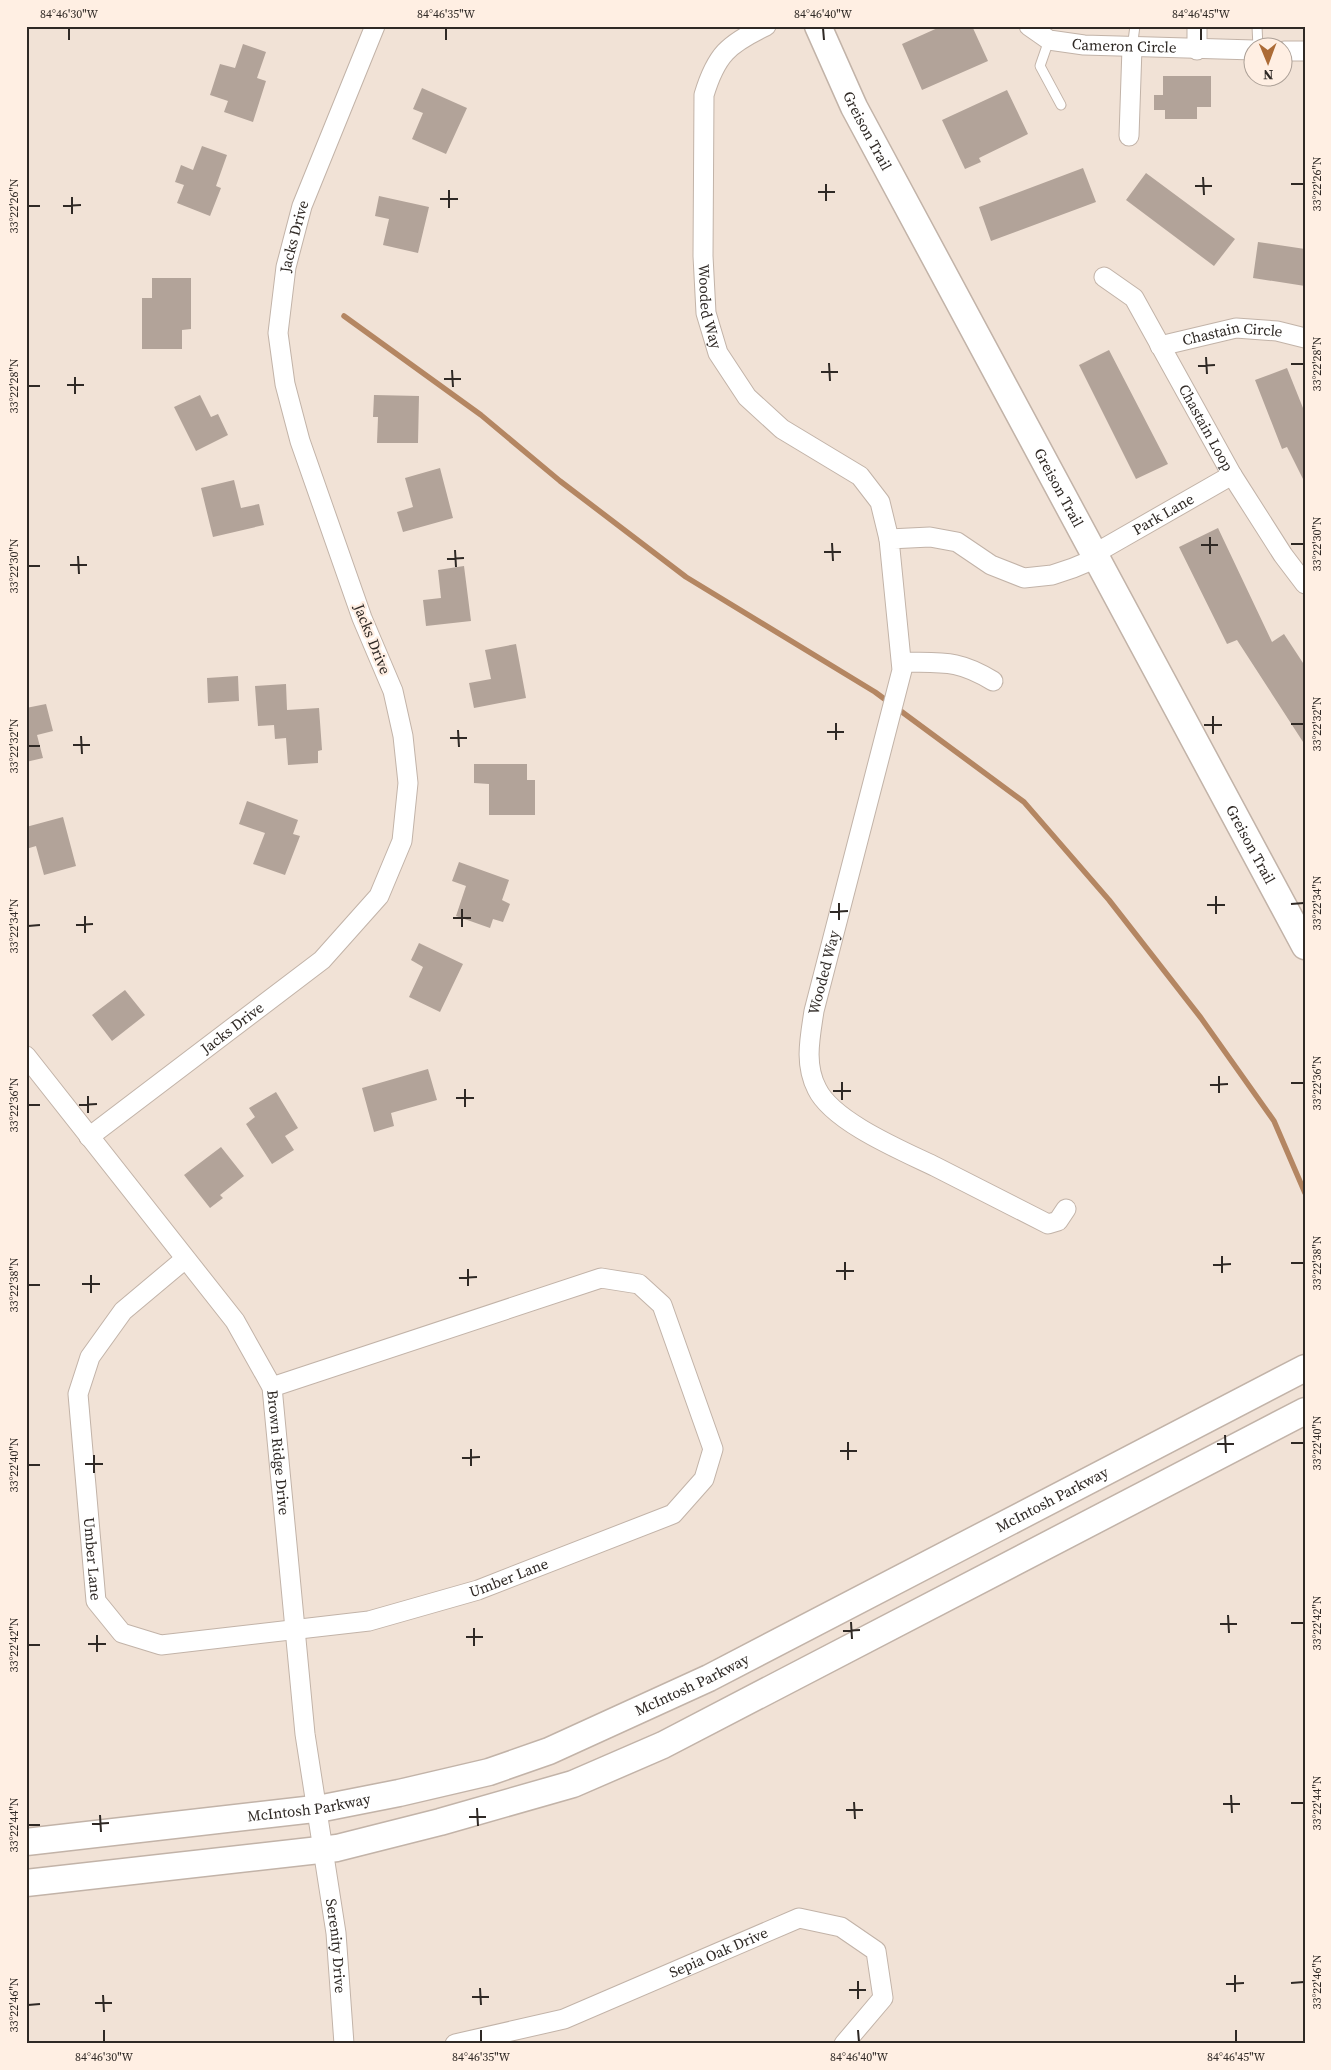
<svg xmlns="http://www.w3.org/2000/svg" width="1331" height="2070" viewBox="0 0 1331 2070" font-family="'Source Serif 4',serif">
<style>
.lines{fill:none;stroke-linecap:round;stroke-linejoin:round}
.stream{stroke:#b48662;stroke-width:5.5}
.building{fill:#b2a399}
.lane-casing{stroke:#c2b3a8;stroke-width:11}
.street-casing{stroke:#c2b3a8;stroke-width:21}
.secondary-casing{stroke:#c2b3a8;stroke-width:29}
.lane{stroke:#fff;stroke-width:9}
.street{stroke:#fff;stroke-width:19}
.secondary{stroke:#fff;stroke-width:26}
.ticks{fill:none;stroke:#2f2925;stroke-width:2}
.labels{text-anchor:middle;stroke-width:4.5;stroke-linejoin:round;paint-order:stroke}
.street-label{font-size:15px;fill:#2f2925;stroke:#ffefe3}
.neatline{fill:none;stroke:#2f2925;stroke-width:2}
.ticks-label{font-size:12px;text-anchor:middle;fill:#2f2925}
</style>
<rect width="100%" height="100%" fill="#f1e2d6"/>
<g class="lines">
<!-- stream -->
<path class="stream" d="M344,316L481,415L560,481L686,577L875,692L1024,802L1109,900L1201,1018L1274,1121L1305,1193"/>
</g>
<!-- building -->
<path class="building" d="M942,26H972L988,61L922,90L902,44Z
M243,44L266,52L257,78L266,81L253,122L224,112L228,101L210,95L220,64L235,68Z
M1163,76H1211V107H1197V119H1165V110H1154V95H1163Z
M422,88L467,108L446,154L412,139L423,113L413,109Z
M1007,90L1028,134L979,158L981,162L965,169L942,120Z
M202,146L227,155L216,186L221,188L210,216L177,203L184,185L175,182L181,165L193,170Z
M1083,168L1096,202L991,241L979,207Z
M1146,173L1235,239L1214,266L1126,200Z
M379,196L429,207L418,253L383,245L389,219L375,216Z
M1258,242L1305,249V286L1253,278Z
M152,278H191V329L182,330V349H142V298H152Z
M1109,350L1168,464L1136,479L1079,365Z
M1287,368L1305,413V483L1287,447L1282,449L1255,380Z
M200,395L211,417L218,414L228,435L196,451L174,407Z
M374,395L419,396L418,443H377L378,417H373Z
M440,468L453,518L403,532L397,512L413,507L405,478Z
M234,480L241,508L259,504L264,525L213,537L201,488Z
M1218,528L1272,642L1284,634L1305,666V745L1237,640L1227,644L1179,547Z
M464,566L471,621L426,626L423,600L441,598L438,570Z
M516,644L526,698L474,708L469,683L491,679L485,650Z
M238,676L239,701L208,703L207,678Z
M286,684L287,710L319,708L322,750L318,751V763L288,765L286,738L275,739L274,725L258,726L255,686Z
M46,704L53,731L37,735L43,758L26,762V708Z
M474,764H527V780H535V815H489V784L474,783Z
M247,801L298,820L293,834L300,836L285,875L253,864L265,833L239,824Z
M63,817L76,866L44,875L36,846L26,849V827Z
M459,862L509,880L502,900L510,904L503,922L493,919L490,928L456,916L466,886L452,881Z
M419,943L463,964L440,1012L409,997L423,967L411,960Z
M125,990L145,1015L112,1041L92,1015Z
M428,1069L437,1100L391,1113L394,1126L374,1132L362,1088Z
M276,1092L298,1128L285,1136L294,1150L272,1164L246,1124L255,1117L249,1108Z
M221,1147L244,1176L220,1195L223,1198L210,1208L184,1175Z"/>
<g class="lines">
<!-- lane casing -->
<g class="lane-casing">
<path id="lane" d="M1257,26L1258,48
M1049,40L1040,66L1061,105
M1132,48L1135,26"/>
</g>
<!-- street casing -->
<g class="street-casing">
<g id="street">
<path id="s1" d="M766,26C728,44 716,55 704,95L703,256L706,313L718,353L747,397L782,429L860,476L880,502L889,539"/>
<path id="s2" d="M1029,26L1049,40L1084,45L1254,50"/>
<path d="M1197,50V26"/>
<path d="M1284,51H1305"/>
<path d="M1129,136L1132,48"/>
<path id="s3" d="M1104,277L1134,298L1232,475L1283,555L1305,584"/>
<path id="s4" d="M1160,346L1236,328L1277,331L1305,338"/>
<path d="M902,662C942,663 957,659 993,681"/>
<path id="s5" d="M26,1056L235,1321L272,1387L305,1734L336,1933L344,2044"/>
<path id="s6" d="M89,1137L322,960L379,896L402,841L408,783L403,736L393,691L362,618L300,441L285,384L278,333L286,267L302,206L375,26"/>
<path id="s7" d="M1066,1209L1058,1221L1048,1224C1010,1205 973,1186 936,1167C903,1151 833,1122 817,1089C804,1064 810,1038 814,1011L902,670L889,539L930,537L957,542L991,565L1024,578L1052,575L1073,568L1085,563L1094,554L1232,475"/>
<path id="s8" d="M185,1259L123,1311L90,1357L78,1394L96,1601L122,1633L161,1645L369,1621L478,1590L673,1514L704,1479L713,1449L662,1305L639,1284L601,1278L272,1387"/>
<path id="s9" d="M455,2044L564,2019L799,1918L841,1927L876,1951L883,1998L844,2044"/>
</g>
</g>
<!-- secondary casing -->
<g class="secondary-casing">
<g id="secondary">
<path id="s10" d="M818,26L854,107L1305,946"/>
<path id="s11" d="M26,1842L323,1808L399,1793L489,1772L549,1751L709,1678L1305,1368"/>
<path d="M26,1883L337,1848L440,1822L573,1784L663,1745L1305,1411"/>
</g>
</g>
<!-- lane -->
<use href="#lane" class="lane"/>
<!-- street -->
<use href="#street" class="street"/>
<!-- secondary -->
<use href="#secondary" class="secondary"/>
</g>
<!-- ticks -->
<path class="ticks" d="M69,28V40M446,28V40M823,28L824,40M1201,28V40M1203,177L1204,195M826,184V201M1291,184H1304M1195,186H1212M449,190V208M818,192H835M72,197V214M440,199H458M28,206H40M63,206L81,205M1206,357L1207,374M829,363L830,381M1291,364H1304M1198,366L1215,365M452,370L453,387M821,372H838M75,377V394M444,379H461M67,385H84M28,386H40M1210,537V554M832,543L833,561M1291,544H1304M1201,545H1218M455,550L456,567M824,552H841M78,556L79,574M447,559L464,558M70,565H87M28,566H40M1213,716V734M836,723V740M1291,724H1304M1204,725H1222M458,730L459,747M827,732H844M81,736L82,754M450,738H467M73,745H90M28,746H40M1216,896V914M839,903V920M1291,904L1304,903M1207,905H1225M462,909V927M830,912L848,911M85,916V933M453,918H471M76,925L93,924M28,926L40,925M1219,1076V1093M842,1082V1100M1291,1083H1304M1210,1085L1228,1084M465,1089V1107M833,1091H851M88,1096V1113M456,1098H474M28,1105H40M79,1105L97,1104M1222,1256V1273M845,1262V1280M1291,1263H1304M1213,1265L1231,1264M468,1269V1286M836,1271H854M91,1275V1293M459,1278L477,1277M82,1284H100M28,1285H40M1225,1435L1226,1453M848,1442V1460M1291,1443H1304M1217,1444H1234M471,1449V1466M840,1451H857M94,1455V1473M462,1458L480,1457M85,1464H103M28,1465H40M1228,1615L1229,1633M851,1622L852,1639M1291,1623H1304M1220,1624H1237M474,1628V1646M843,1631L860,1630M97,1635V1652M466,1637H483M88,1644H106M28,1645H40M1231,1795L1232,1813M854,1802L855,1819M1291,1803H1304M1223,1804H1240M477,1808L478,1826M846,1810H863M100,1815L101,1832M469,1817H486M92,1824L109,1823M28,1825H40M1235,1975V1992M858,1981V1999M1291,1983L1304,1982M1226,1984L1244,1983M480,1988L481,2005M849,1990H866M103,1995L104,2012M472,1997H489M95,2003H112M28,2005L40,2004M104,2030V2042M481,2030V2042M858,2030L859,2042M1236,2030V2042"/>
<g class="labels">
<!-- street labels -->
<g class="street-label">
<text dy="5" stroke="none"><textPath href="#s2" startOffset="100">Cameron Circle</textPath></text>
<text dy="5" stroke="none"><textPath href="#s10" startOffset="116">Greison Trail</textPath></text>
<text dy="5" stroke="none"><textPath href="#s6" startOffset="1065">Jacks Drive</textPath></text>
<text dy="5" stroke="none"><textPath href="#s1" startOffset="309">Wooded Way</textPath></text>
<text dy="5" stroke="none"><textPath href="#s4" startOffset="74">Chastain Circle</textPath></text>
<text dy="5" stroke="none"><textPath href="#s3" startOffset="185">Chastain Loop</textPath></text>
<text dy="5" stroke="none"><textPath href="#s10" startOffset="521">Greison Trail</textPath></text>
<text dy="5" stroke="none"><textPath href="#s7" startOffset="1159">Park Lane</textPath></text>
<text transform="translate(372 639) rotate(68)" y="5">Jacks Drive</text>
<text dy="5" stroke="none"><textPath href="#s10" startOffset="926">Greison Trail</textPath></text>
<text dy="5" stroke="none"><textPath href="#s7" startOffset="414">Wooded Way</textPath></text>
<text dy="5" stroke="none"><textPath href="#s6" startOffset="180">Jacks Drive</textPath></text>
<text dy="5" stroke="none"><textPath href="#s5" startOffset="479">Brown Ridge Drive</textPath></text>
<text dy="5" stroke="none"><textPath href="#s11" startOffset="1095">McIntosh Parkway</textPath></text>
<text dy="5" stroke="none"><textPath href="#s8" startOffset="342">Umber Lane</textPath></text>
<text dy="5" stroke="none"><textPath href="#s8" startOffset="822">Umber Lane</textPath></text>
<text dy="5" stroke="none"><textPath href="#s11" startOffset="690">McIntosh Parkway</textPath></text>
<text dy="5" stroke="none"><textPath href="#s11" startOffset="285">McIntosh Parkway</textPath></text>
<text dy="5" stroke="none"><textPath href="#s5" startOffset="976">Serenity Drive</textPath></text>
<text dy="5" stroke="none"><textPath href="#s9" startOffset="280">Sepia Oak Drive</textPath></text>
</g>
</g>
<!-- border -->
<rect width="1331" height="2070" fill="none" stroke="#ffefe3" stroke-width="55"/>
<!-- north arrow -->
<g transform="translate(1268 62) rotate(179)"><circle r="24" fill="#ffefe3" stroke="#aca097"/>
<path d="M0-4L9 19L0 12L-9 19Z" fill="#ac6b36"/>
<text y="-8" font-size="14" font-weight="bold" text-anchor="middle" fill="#2f2925">N</text>
</g>
<rect x="28" y="28" width="1276" height="2014" class="neatline"/>
<g class="ticks-label">
<text x="69" y="18">84°46'30"W</text>
<text x="446" y="18">84°46'35"W</text>
<text x="823" y="18">84°46'40"W</text>
<text x="1201" y="18">84°46'45"W</text>
<text transform="translate(1317 184) rotate(-90)" y="4">33°22'26"N</text>
<text transform="translate(14 206) rotate(-90)" y="4">33°22'26"N</text>
<text transform="translate(1317 364) rotate(-90)" y="4">33°22'28"N</text>
<text transform="translate(14 386) rotate(-90)" y="4">33°22'28"N</text>
<text transform="translate(1317 544) rotate(-90)" y="4">33°22'30"N</text>
<text transform="translate(14 566) rotate(-90)" y="4">33°22'30"N</text>
<text transform="translate(1317 724) rotate(-90)" y="4">33°22'32"N</text>
<text transform="translate(14 746) rotate(-90)" y="4">33°22'32"N</text>
<text transform="translate(1317 903) rotate(-90)" y="4">33°22'34"N</text>
<text transform="translate(14 926) rotate(-90)" y="4">33°22'34"N</text>
<text transform="translate(1317 1083) rotate(-90)" y="4">33°22'36"N</text>
<text transform="translate(14 1105) rotate(-90)" y="4">33°22'36"N</text>
<text transform="translate(1317 1263) rotate(-90)" y="4">33°22'38"N</text>
<text transform="translate(14 1285) rotate(-90)" y="4">33°22'38"N</text>
<text transform="translate(1317 1443) rotate(-90)" y="4">33°22'40"N</text>
<text transform="translate(14 1465) rotate(-90)" y="4">33°22'40"N</text>
<text transform="translate(1317 1623) rotate(-90)" y="4">33°22'42"N</text>
<text transform="translate(14 1645) rotate(-90)" y="4">33°22'42"N</text>
<text transform="translate(1317 1803) rotate(-90)" y="4">33°22'44"N</text>
<text transform="translate(14 1825) rotate(-90)" y="4">33°22'44"N</text>
<text transform="translate(1317 1982) rotate(-90)" y="4">33°22'46"N</text>
<text transform="translate(14 2005) rotate(-90)" y="4">33°22'46"N</text>
<text x="104" y="2061">84°46'30"W</text>
<text x="481" y="2061">84°46'35"W</text>
<text x="859" y="2061">84°46'40"W</text>
<text x="1236" y="2061">84°46'45"W</text>
</g>
</svg>
